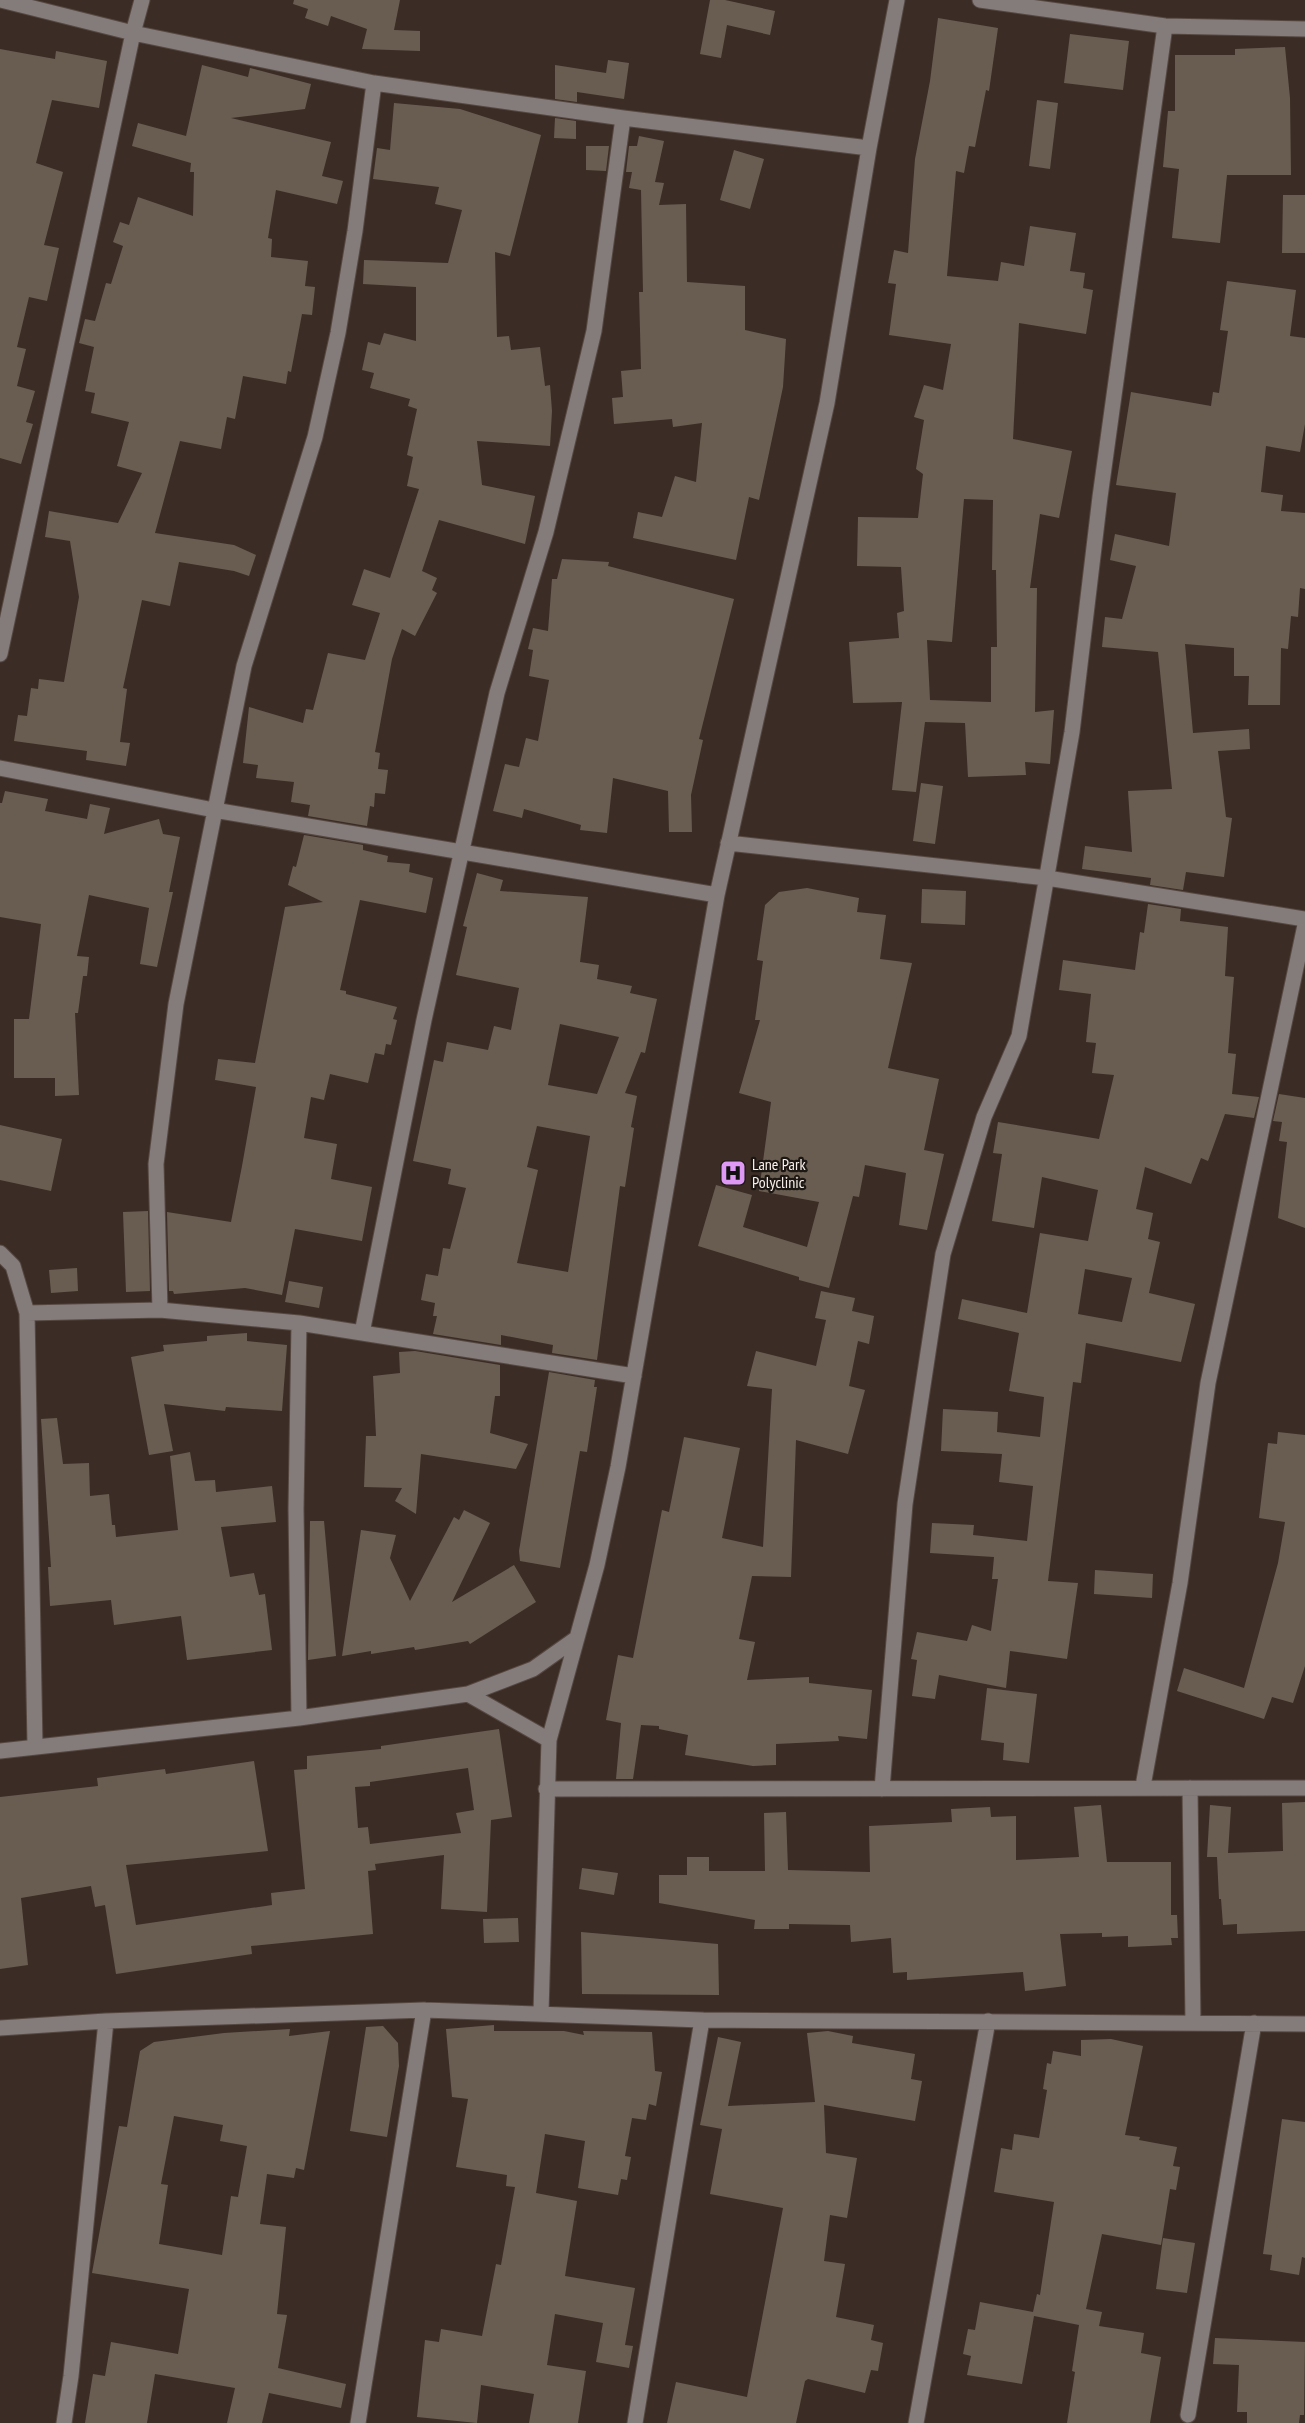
<svg xmlns="http://www.w3.org/2000/svg" width="1305" height="2423" viewBox="0 0 1305 2423" font-family="'PT Sans Narrow',sans-serif">
<style>
.building{fill:#695d51;fill-rule:evenodd}
.lines{fill:none;stroke-linecap:round;stroke-linejoin:round}
.minor-casing{stroke:#564841;stroke-width:17}
.minor{stroke:#847b7b;stroke-width:15}
.labels{text-anchor:middle;stroke-width:4.5;stroke-linejoin:round;paint-order:stroke}
.poi-label{font-size:16px;fill:#faf1ec;stroke:#1d1713;text-anchor:start}
</style>
<rect width="100%" height="100%" fill="#3b2d25"/>
<!-- building -->
<path class="building" d="M294,0H400L394,30L420,31V51L362,49L367,29L331,16L328,26L305,18L308,9L293,4Z
M710,0H725L775,11L770,35L727,25L721,58L700,54Z
M938,18L998,28L989,91L986,90L975,147L969,146L964,173L956,171L947,276L998,281L1001,262L1024,266L1030,226L1076,233L1070,271L1085,273L1083,288L1093,290L1086,334L1019,323L1013,439L1072,451L1059,518L1040,514L1030,588H1037L1035,712L1054,710L1050,764L1025,762L1026,775L968,777L965,723L925,722L916,792L892,790L902,702L853,703L849,642L899,638L897,613L904,611L901,567L857,566L858,517L918,518L923,474L916,469L924,420L914,417L924,385L943,390L951,344L889,335L896,284L888,283L894,250L908,253L915,159L930,81ZM964,499L993,500L992,570H996L997,647H991V702L930,700L927,640L952,642Z
M1070,34L1129,41L1123,90L1064,83Z
M1285,47L1290,98L1291,175H1227L1220,243L1172,238L1179,169L1163,167L1168,111H1175V55H1235V49Z
M0,49L55,59L56,51L107,61L99,108L52,100L36,163L63,172L44,245L59,248L47,301L29,297L17,347L26,349L17,386L35,391L26,422L33,424L21,464L0,458Z
M608,60L629,63L624,99L577,92V102L555,99V65L606,73Z
M202,65L248,77L250,68L311,84L305,109L231,118L331,142L322,176L343,181L337,204L276,190L268,238L272,239L271,257L308,261L305,286L315,287L312,315L302,314L291,372L288,371L286,384L243,376L235,419L227,417L221,449L180,441L155,533L234,545L256,555L249,576L234,571L179,562L170,606L142,600L123,688L127,689L120,742L130,743L126,766L86,760L87,751L14,741L18,715L27,716L31,688L38,689L39,679L64,682L79,597L70,541L45,537L49,511L118,523L142,473L117,466L129,422L91,413L95,393L85,391L94,347L79,343L85,319L95,321L106,283L111,284L123,246L113,242L120,222L129,225L138,197L193,216L194,172H190L191,163L132,146L138,123L186,136Z
M1037,100L1058,103L1050,169L1029,166Z
M394,103L460,109L541,135L510,256L495,252L497,337L509,336L511,350L540,347L545,386L550,385L552,411L550,446L477,441L482,485L535,496L525,544L439,520L422,571L437,578L432,590L437,593L415,636L402,629L392,659L375,752L380,753L378,769L388,770L385,794L375,793L374,807L370,806L367,826L308,816L310,805L291,802L294,782L256,778L258,765L243,763L249,707L303,723L306,709L313,710L328,653L365,660L380,613L352,605L364,569L390,578L419,489L407,486L413,457L407,455L417,409L408,406L410,399L370,388L374,373L362,370L368,342L380,345L384,333L416,341V287L363,284L364,260L448,263L462,210L435,204L439,187L373,179L377,148L390,150Z
M555,118L576,121V139L554,138Z
M639,136L664,141L655,182L664,183L659,205L686,204L687,282L745,286V330L786,339L783,387L759,500L749,497L736,560L633,538L638,512L662,517L675,476L696,482L702,423L673,427L672,419L614,424L612,398L623,397L621,371L641,369L639,292H643L641,190L629,188L632,172H626L629,146H637Z
M586,146H609L606,171L586,170Z
M734,150L764,159L750,209L720,200Z
M1283,195H1305V253H1282Z
M1227,281L1296,290L1290,336L1305,338V424L1300,452L1266,446L1261,492L1283,495L1281,511L1305,513V589L1300,588L1298,617L1291,616L1288,649L1281,648L1280,705H1248L1249,676H1234V648L1185,644L1193,733L1249,729L1250,749L1218,751L1226,817L1232,818L1224,877L1186,872L1183,890L1150,885L1151,878L1082,869L1085,846L1132,852L1128,791L1172,789L1158,652L1102,647L1105,617L1122,619L1136,566L1110,560L1115,534L1169,546L1176,493L1116,485L1131,392L1211,406L1213,392L1219,393L1228,331L1220,330Z
M562,559L609,562L608,566L734,599L699,739L703,740L691,795L692,832H669L668,791L613,778L607,833L580,830L581,825L524,809L522,818L493,811L505,764L519,767L526,738L538,741L549,680L529,676L533,650L528,649L533,628L548,631L552,579H557Z
M921,783L943,786L935,844L913,841Z
M5,791L48,799L45,811L87,819L90,804L110,808L104,834L159,819L163,834L180,837L169,892H173L157,967L140,964L149,908L89,895L77,956L89,957L87,976H83L78,1013H75L79,1095L55,1096V1078H14V1019H29L41,924L0,917V803H2Z
M304,835L363,845V850L388,856L387,862L410,864L409,872L433,878L426,913L360,900L340,990L346,991V994L397,1007L393,1019L397,1020L391,1045L386,1044L384,1055L375,1053L368,1083L330,1074L324,1100L311,1097L304,1138L337,1144L331,1179L372,1187L362,1241L295,1229L282,1295L245,1288L174,1294L173,1291H169L167,1212L231,1222L242,1166L256,1087L215,1080L218,1059L255,1063L285,907L323,902L288,885L293,866L296,867Z
M477,873L503,880L500,891L588,897L580,962L599,965L597,979L632,986L630,993L657,999L645,1053L641,1052L625,1093L637,1096L631,1127L634,1128L625,1187L620,1186L597,1360L552,1353L553,1345L501,1335V1345L433,1334L437,1316H433L435,1303L421,1300L426,1274L438,1276L443,1248L450,1249L466,1188L448,1184L451,1169L413,1161L434,1060L443,1062L447,1042L488,1050L494,1026L511,1030L519,988L456,975L467,927L463,926ZM560,1024L619,1037L597,1094L548,1085ZM537,1126L590,1136L568,1272L517,1263L538,1170L527,1167Z
M807,888L859,898L857,912L886,915L880,959L912,963L888,1068L939,1079L924,1150L944,1154L927,1230L899,1225L906,1173L865,1165L859,1197L853,1196L829,1288L799,1280V1277L698,1246L716,1185L752,1195L743,1227L807,1247L819,1202L759,1191L771,1102L739,1093L760,1020H755L763,961L757,960L765,905L779,892Z
M922,889L966,891L965,925L921,923Z
M1148,904L1181,909L1180,921L1228,927L1225,976L1234,977L1228,1053L1236,1054L1232,1094L1259,1097L1254,1118L1225,1114L1208,1161L1201,1158L1191,1184L1145,1167L1136,1209L1153,1213L1148,1239L1160,1242L1149,1293L1195,1304L1181,1362L1086,1343L1081,1383L1073,1382L1048,1581L1078,1583L1067,1659L1010,1651L1006,1688L939,1675L935,1699L912,1696L917,1660L911,1659L917,1632L967,1641L972,1625L991,1631L998,1579H992L994,1557L930,1553L932,1523L974,1525L973,1535L1027,1541L1033,1486L999,1482L1002,1454L941,1451L943,1409L998,1412L997,1432L1040,1437L1044,1397L1009,1391L1019,1333L958,1319L962,1299L1027,1313L1040,1233L1088,1241L1098,1190L1042,1177L1034,1228L992,1221L1002,1154L993,1153L998,1122L1099,1139L1114,1075L1092,1073L1096,1043L1086,1042L1091,994L1059,990L1063,960L1135,970L1140,932L1144,933ZM1085,1269L1132,1278L1122,1322L1078,1314Z
M1279,1094L1305,1098V1228L1278,1218L1287,1142L1279,1141L1282,1122L1273,1121Z
M0,1125L62,1139L51,1191L0,1180Z
M148,1211L150,1291L126,1292L123,1212Z
M77,1268L78,1291L51,1293L49,1270Z
M289,1281L323,1287L319,1308L285,1302Z
M821,1291L855,1298L852,1311L874,1316L869,1344L858,1341L849,1386L865,1390L848,1454L796,1440L791,1577L752,1576L739,1639L755,1642L747,1680L809,1677V1683L872,1690L867,1739L838,1736L839,1741L776,1744V1765L753,1766L685,1755L688,1735L659,1729V1726L641,1725L633,1779H616L621,1723L606,1720L618,1655L633,1658L662,1510L669,1512L684,1437L740,1448L722,1538L763,1547L772,1389L747,1386L756,1351L816,1366L826,1320L815,1318Z
M247,1333V1341L287,1345L282,1411L226,1407L225,1411L164,1404L173,1451L149,1455L131,1357L164,1351L163,1345L207,1341V1336Z
M415,1351L500,1365V1396H495L490,1433L528,1444L516,1469L421,1454L416,1514L395,1501L402,1488L364,1487L366,1436H376L373,1376L400,1373L399,1352Z
M549,1372L595,1380L594,1387H597L587,1452L580,1451L560,1568L520,1561L519,1551Z
M57,1418L63,1464L89,1463L90,1496L109,1494L112,1525H115L116,1537L178,1530L170,1456L190,1452L195,1481L215,1480L216,1492L272,1486L276,1522L221,1527L230,1577L254,1573L259,1595L265,1594L272,1650L187,1660L181,1616L114,1625L111,1600L50,1606L48,1567H51L41,1419Z
M1278,1432L1305,1435V1666L1293,1703L1272,1697L1264,1719L1177,1691L1184,1668L1244,1688L1278,1563L1285,1522L1259,1518L1268,1443L1277,1444Z
M464,1510L490,1523L452,1602L514,1565L536,1602L470,1644L468,1641L415,1650L414,1647L371,1654V1651L342,1656L361,1530L396,1535L390,1558L410,1601L454,1517L459,1520Z
M310,1521H324L336,1656L308,1660Z
M1095,1570L1153,1574L1152,1598L1094,1594Z
M987,1688L1037,1694L1029,1763L1003,1760L1004,1743L981,1740Z
M499,1729L512,1817L491,1820L487,1912L441,1909L444,1855L375,1864L376,1870L368,1871L373,1934L251,1946L252,1954L116,1974L105,1905L95,1907L91,1886L21,1898L28,1965L0,1969V1797L98,1786L97,1778L165,1769L166,1774L254,1761L268,1851L126,1865L136,1925L272,1905L271,1893L305,1889L294,1770L307,1769V1756L381,1749V1746ZM468,1768L474,1810L456,1813L461,1833L370,1844L368,1827L358,1828L355,1787L370,1786V1782Z
M1305,1802V1931L1237,1934V1924L1223,1925L1221,1899H1219L1217,1857H1207L1210,1805L1231,1807L1228,1853L1283,1851L1282,1803Z
M1101,1805L1107,1862H1171V1915H1177L1178,1938H1171L1172,1945L1128,1947V1936L1102,1937V1933L1060,1934L1066,1986L1025,1991L1023,1972L907,1980V1972L893,1973L891,1938L851,1942L850,1925L789,1924V1929H754L755,1920L659,1903V1875H687V1857H709V1871H765L764,1813L786,1812L788,1870L870,1872L869,1826L952,1822L951,1809L990,1807L991,1817L1016,1816V1860L1079,1857L1074,1807Z
M582,1868L618,1873L614,1895L579,1889Z
M518,1918L519,1942L484,1943L483,1919Z
M581,1932L718,1944L719,1995L582,1994Z
M494,2025V2031H564L584,2035L583,2031L652,2032L655,2071L662,2072L656,2106L649,2104L646,2120L632,2118L625,2156L631,2157L627,2180L621,2179L618,2195L578,2188L585,2141L545,2134L536,2193L577,2201L565,2276L635,2288L625,2345L633,2346L629,2368L596,2362L603,2323L555,2314L547,2365L586,2371L578,2423H529L534,2394L481,2385L477,2423L417,2417L425,2340L439,2342L441,2329L482,2336L496,2264L501,2265L515,2187L506,2186L507,2175L456,2167L468,2099L452,2097L446,2029Z
M383,2026L398,2043L399,2066L387,2137L350,2131L366,2027Z
M290,2029L289,2036L330,2031L304,2170L296,2168L294,2178L267,2174L260,2224L286,2227L277,2314L287,2315L278,2368L346,2384L341,2408L269,2393L262,2423H227L235,2388L155,2374L147,2423H85L93,2374L105,2376L111,2342L178,2354L189,2289L92,2273L119,2126L127,2127L140,2051L154,2042L224,2033ZM174,2116L223,2125L220,2141L247,2146L238,2197L231,2196L222,2255L159,2244L168,2185L161,2184Z
M828,2031L853,2036L852,2043L915,2054L911,2079L922,2081L915,2121L824,2105L826,2153L857,2158L847,2218L830,2215L824,2261L845,2264L836,2317L874,2325L871,2340L883,2343L878,2371L871,2370L865,2393L808,2379L805,2381L796,2423H667L676,2382L747,2397L783,2208L710,2194L722,2129L700,2125L718,2037L741,2042L728,2106L815,2102L807,2033Z
M1111,2039L1143,2046L1125,2135L1140,2137L1139,2140L1177,2147L1173,2166L1180,2167L1176,2190L1170,2189L1161,2245L1102,2234L1086,2309L1102,2312L1099,2326L1144,2333L1141,2353L1161,2357L1150,2423H1067L1075,2372L1072,2371L1079,2325L1034,2316L1022,2384L967,2375L971,2356L963,2354L968,2329L975,2330L980,2302L1033,2312L1037,2294L1040,2295L1054,2202L994,2192L1001,2148L1012,2150L1014,2134L1039,2138L1047,2090L1043,2089L1047,2063L1051,2064L1053,2051L1081,2056V2040Z
M1282,2119L1305,2122V2258L1302,2257L1299,2275L1270,2270L1272,2255L1263,2254Z
M1163,2238L1195,2243L1187,2293L1156,2289Z
M1215,2338L1305,2342L1304,2415H1300L1299,2423H1247V2412H1237L1239,2365L1213,2364Z"/>
<g class="lines">
<!-- minor casing -->
<g class="minor-casing">
<path id="minor" d="M1,0L133,33L374,83L623,118L869,148
M980,0L1165,26L1305,29
M0,654L133,33L142,0
M0,768L214,810L717,895
M728,843L1047,878L1305,919
M0,1253L13,1266L27,1313
M160,1310L156,1164L176,1004L244,666L315,437L338,333L355,231L374,83
M299,1323L296,1509L299,1718
M362,1333L424,1020L497,693L546,532L594,331L623,118
M468,1694L549,1740
M35,1745L27,1313L160,1310L299,1323L634,1376
M0,1751L299,1718L468,1694L533,1669L574,1640
M1143,1786L1180,1583L1208,1383L1305,925
M1190,1788L1193,2023
M546,1789L1305,1788
M882,1789L905,1504L943,1254L984,1117L1019,1036L1072,732L1100,497L1165,26
M541,2012L549,1740L597,1565L618,1467L717,895L827,403L869,148L897,0
M0,2028L106,2021L424,2010L702,2020L1305,2024
M1188,2415L1254,2023
M64,2423L71,2376L106,2021
M358,2423L424,2010
M635,2423L702,2020
M916,2423L988,2021"/>
</g>
<!-- minor -->
<use href="#minor" class="minor"/>
</g>
<!-- icons -->
<defs>
<g id="hospital-square" transform="scale(1.35)"><rect x="-9" y="-9" width="18" height="18" rx="4" fill="#dd99f3" stroke="#1d1713"/><path d="M-5-5h3v3.5h4V-5h3V5h-3V1.5h-4V5h-3Z" fill="#111"/></g>
</defs>
<g fill-rule="evenodd">
<use href="#hospital-square" x="733" y="1173"/>
</g>
<g class="labels">
<!-- poi labels -->
<g class="poi-label">
<text x="752" y="1170">Lane Park<tspan x="752" dy="18">Polyclinic</tspan></text>
</g>
</g>
</svg>
